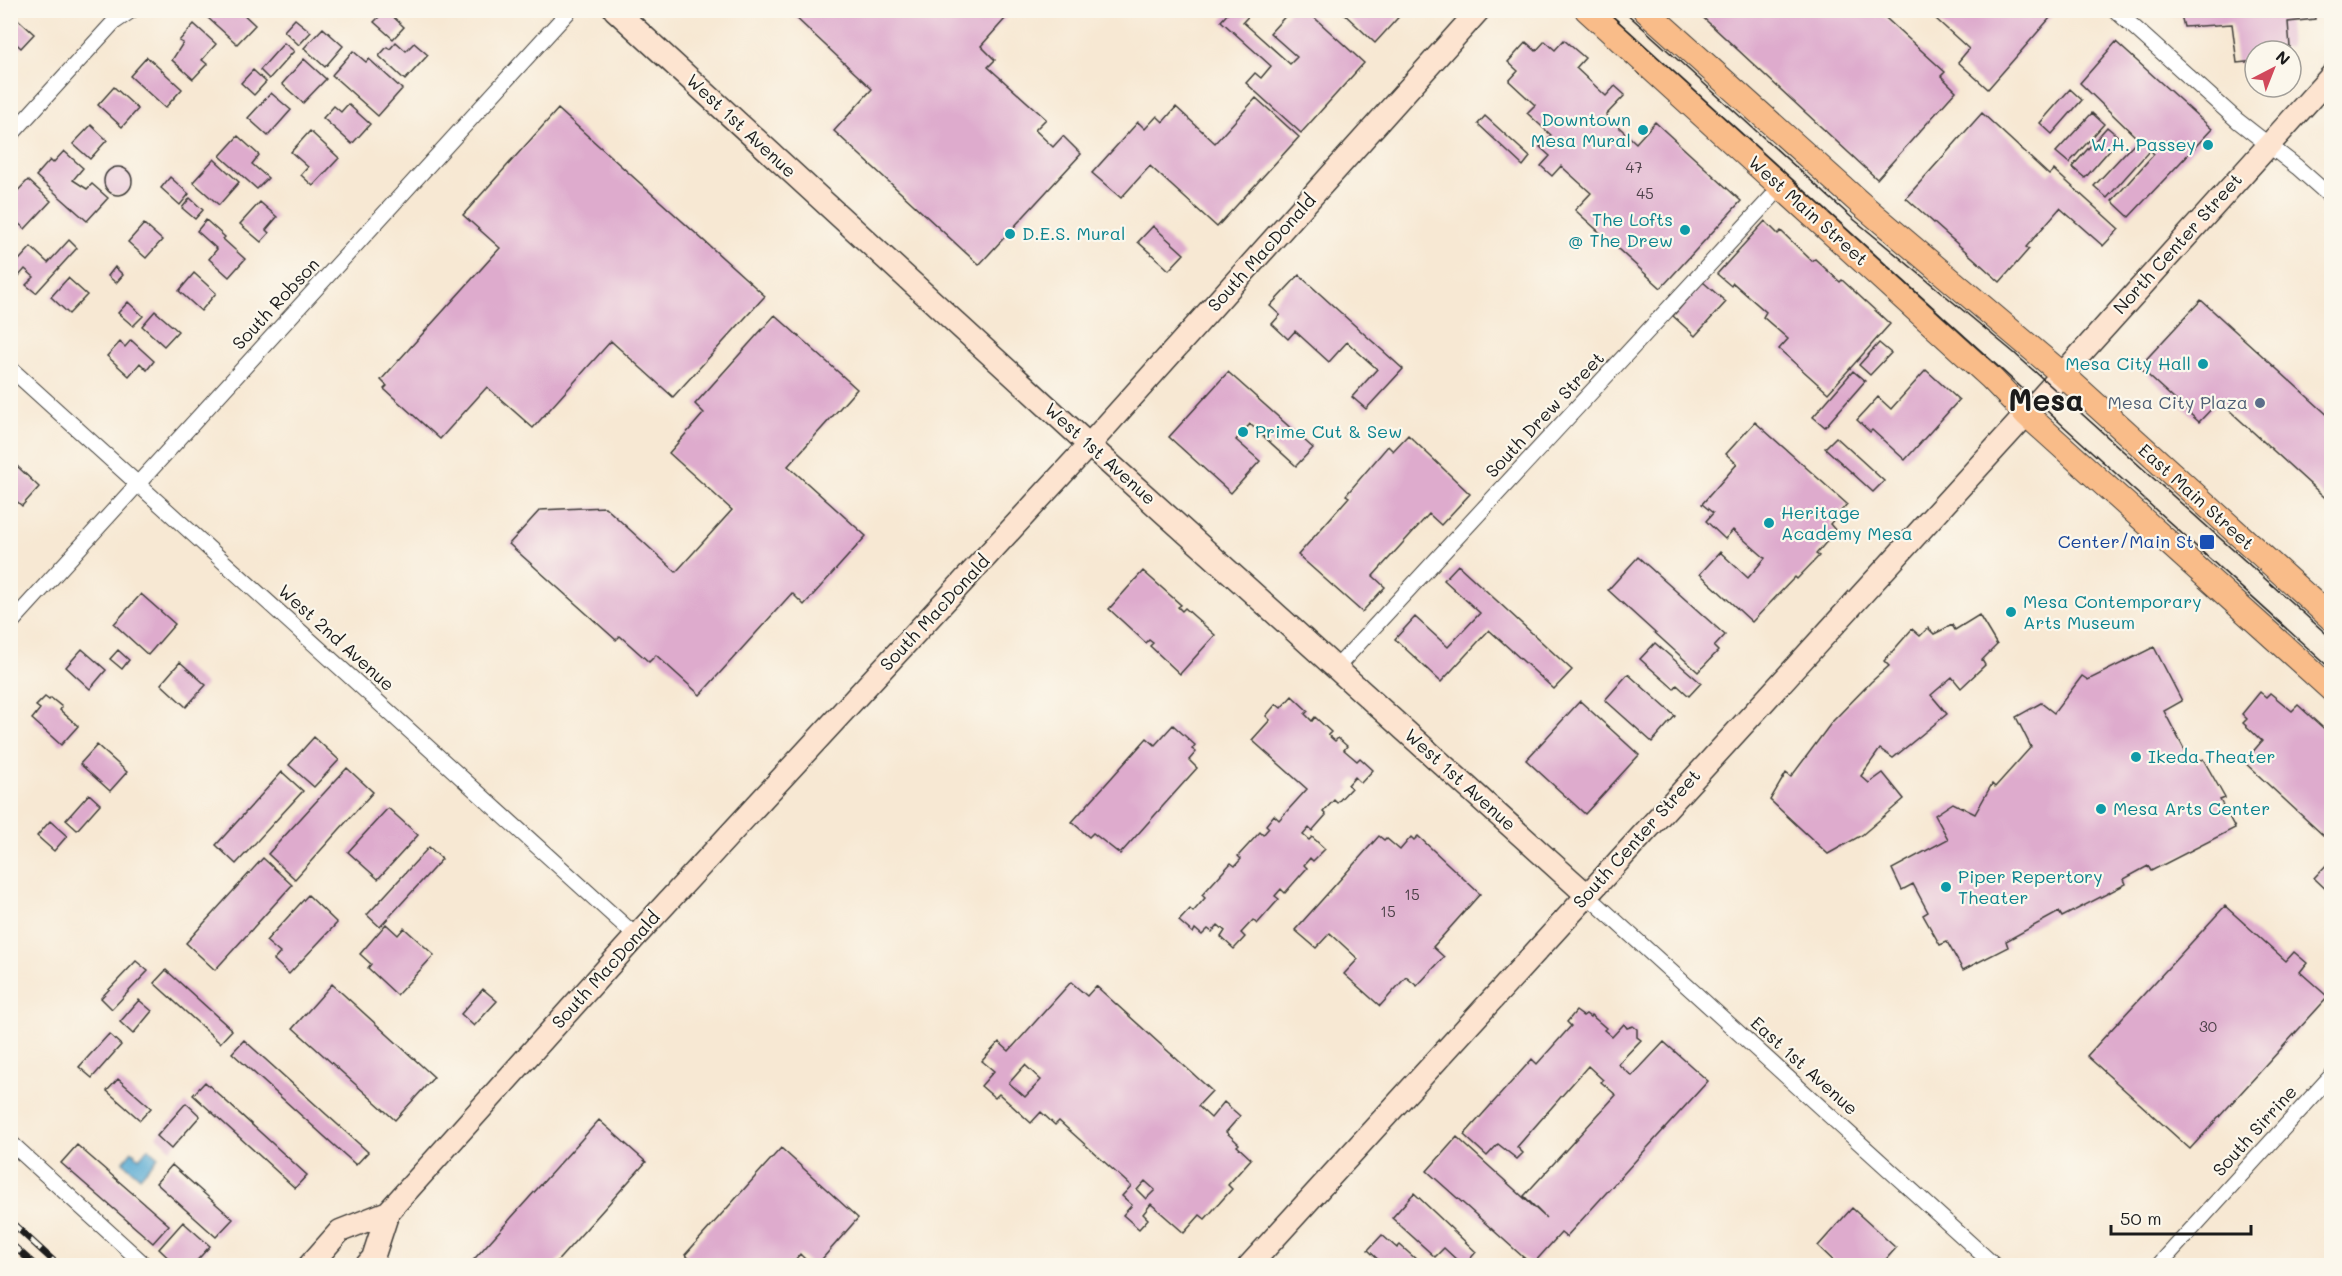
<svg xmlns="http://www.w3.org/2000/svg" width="2342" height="1276" viewBox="0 0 2342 1276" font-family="Mali,sans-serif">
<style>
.water{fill:#58aad3;stroke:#3a6378;stroke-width:1.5}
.building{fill:#deabcd;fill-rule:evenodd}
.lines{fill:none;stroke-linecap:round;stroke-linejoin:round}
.street-casing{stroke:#3d3b37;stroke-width:17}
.secondary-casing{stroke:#3d3b37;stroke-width:25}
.primary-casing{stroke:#3d3b37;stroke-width:26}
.street{stroke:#fff;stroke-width:15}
.secondary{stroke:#fde4d0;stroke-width:22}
.primary{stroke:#f9bc89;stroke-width:24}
.tram{stroke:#1c1c1c;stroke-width:1.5}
.rail-casing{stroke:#1c1c1c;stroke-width:7}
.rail{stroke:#fbf7ec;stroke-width:4.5;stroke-dasharray:14;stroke-linecap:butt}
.culture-dot{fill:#0f9aa8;stroke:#fbf7ec;stroke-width:2}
.service-dot{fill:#5c6f8a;stroke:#fbf7ec;stroke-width:2}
.transit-dot{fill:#1a4fb4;stroke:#fbf7ec;stroke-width:2}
.labels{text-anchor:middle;stroke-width:4.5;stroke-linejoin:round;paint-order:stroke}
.number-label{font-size:15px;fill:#4c4048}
.culture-label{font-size:18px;fill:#0d838f;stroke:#fbf7ec;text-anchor:start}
.street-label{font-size:18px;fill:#1c1c1c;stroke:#fbf7ec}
.service-label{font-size:18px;fill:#4e5e75;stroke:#fbf7ec;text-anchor:end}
.transit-label{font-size:18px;fill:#164399;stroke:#fbf7ec;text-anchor:end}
.town-label{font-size:30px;font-weight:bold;fill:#1c1c1c;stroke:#fbf7ec}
</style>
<rect width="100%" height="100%" fill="#fbf7ec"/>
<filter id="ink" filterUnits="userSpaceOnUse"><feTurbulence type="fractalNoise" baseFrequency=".0167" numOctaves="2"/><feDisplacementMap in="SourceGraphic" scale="12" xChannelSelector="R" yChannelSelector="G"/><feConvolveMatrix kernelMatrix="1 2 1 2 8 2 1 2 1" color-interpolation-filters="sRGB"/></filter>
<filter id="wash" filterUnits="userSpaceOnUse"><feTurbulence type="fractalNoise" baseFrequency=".008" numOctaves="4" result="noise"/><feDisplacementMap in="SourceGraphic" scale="24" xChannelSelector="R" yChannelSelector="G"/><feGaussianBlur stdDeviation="1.35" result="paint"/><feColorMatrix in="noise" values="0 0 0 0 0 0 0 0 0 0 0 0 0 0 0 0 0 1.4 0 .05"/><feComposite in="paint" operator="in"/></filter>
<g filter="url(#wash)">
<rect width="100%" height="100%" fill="#f7e8d3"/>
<!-- water -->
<path class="water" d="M148,1148L158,1157L140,1177L123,1162L132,1151L139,1158Z"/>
<g id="blocks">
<!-- building -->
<path class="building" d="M214,10H239L255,25L237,44L208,18Z
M386,10L404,27L393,39L374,22Z
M797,10H1013L981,46L995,60L988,67L1046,119L1035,130L1053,147L1063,136L1081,154L979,265L834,131L872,89L793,15Z
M1231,10H1254L1243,22L1290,64L1297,57L1270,33L1291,10H1306L1364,63L1301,133L1246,83L1255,73L1261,78L1271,66L1221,21Z
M1340,10H1405L1375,43Z
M1695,10H1877L1945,72L1941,76L1956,91L1877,179Z
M1943,10H2057L1988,89L1958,62L1969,49L1936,19Z
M2157,10H2314L2315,19L2288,22L2290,47L2255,51V61L2237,63L2232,24L2184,27L2181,15L2157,16Z
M10,12L34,34L21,48L10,38Z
M295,19L311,32L299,45L284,31Z
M194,24L216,44L202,60L207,64L193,79L172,60L183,43L179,41Z
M323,28L343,46L325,67L304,48Z
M1564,40L1585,58L1576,68L1606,96L1615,86L1625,95L1606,115L1636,143L1655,122L1741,201L1661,288L1575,210L1591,193L1561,166L1552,176L1541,166L1550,156L1540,147L1551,135L1527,113L1535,105L1509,81L1518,71L1508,62L1526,42L1536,51L1545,41L1555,50Z
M396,42L406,51L414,43L428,55L405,80L379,56L387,47L390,49Z
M2116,42L2212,129L2129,217L2112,201L2154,154L2150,150L2107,198L2094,186L2138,139L2080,83Z
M284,43L294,51L269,79L260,70Z
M353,51L366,62L369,59L402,89L378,116L332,75Z
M147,57L182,89L165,108L130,76Z
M304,59L326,79L303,103L282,84Z
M253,70L266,82L254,95L241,83Z
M114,87L138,109L122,127L98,105Z
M2070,89L2082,100L2052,134L2040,123Z
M271,93L291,110L268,136L248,118Z
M1256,98L1299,137L1217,227L1150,166L1121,198L1092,173L1138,122L1145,129L1157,116L1163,122L1176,107L1215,143Z
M348,104L370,124L352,144L323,118L334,106L341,112Z
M558,109L765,296L673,397L611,341L533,428L487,387L440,439L384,389L387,386L381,380L500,248L463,215Z
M1982,113L2049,175L2054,170L2119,229L2103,246L2060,208L2026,247L2029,249L2000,282L1906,198Z
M2092,113L2104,124L2069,163L2056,152Z
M1485,116L1530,157L1523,166L1478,124Z
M91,125L107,140L90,159L73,144Z
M2107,127L2120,138L2085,178L2072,167Z
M310,131L339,158L313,186L301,175L308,167L291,152Z
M238,136L259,155L252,164L268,178L257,189L220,156Z
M64,151L83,168L73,180L87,189L92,184L108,198L87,221L36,176L50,160L53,163Z
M214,159L239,182L219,205L193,182Z
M104 181a14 14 0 1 1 28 0a14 14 0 1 1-28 0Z
M170,177L189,194L180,205L161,188Z
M28,180L51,201L25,229L10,216V199Z
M190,198L203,210L195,219L182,208Z
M260,202L277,217L266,230L269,233L261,242L240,224Z
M206,220L225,237L223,239L245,259L229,277L209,259L217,249L197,231Z
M1765,221L1778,234L1781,231L1812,261L1815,259L1840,282L1842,280L1890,324L1828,393L1779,349L1788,339L1763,317L1766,312L1733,283L1731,286L1717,274Z
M144,224L162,240L146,258L128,242Z
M1153,226L1184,254L1169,270L1138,242Z
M69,240L77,248L36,293L26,285L34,277L25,269L18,277L10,270L31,247L48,263Z
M115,267L123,275L116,283L108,276Z
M194,273L216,293L201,311L179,291Z
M1299,275L1403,369L1366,409L1352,397L1377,369L1347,342L1329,362L1295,331L1288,339L1272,324L1280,315L1270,306Z
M68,278L87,295L69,314L51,297Z
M1703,282L1726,302L1695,336L1673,316Z
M2201,300L2332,419V504L2219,401L2199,422L2139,367Z
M128,302L143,316L133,326L118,313Z
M155,311L178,331L164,346L142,326Z
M775,315L857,389L788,466L866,536L804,605L792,593L700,695L656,655L649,662L620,636L616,640L509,544L540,510L605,507L676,572L732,510L669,453L704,413L695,404Z
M131,340L154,361L147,370L140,363L129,376L107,356L120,342L125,347Z
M1879,343L1891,353L1870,375L1859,365Z
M1926,370L1959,400L1905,460L1872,430L1870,432L1857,420L1878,397L1891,409Z
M1853,371L1865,381L1825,427L1813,417Z
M1228,372L1313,448L1296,466L1250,424L1236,440L1260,461L1231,493L1169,437Z
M1755,422L1847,504L1830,524L1836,531L1816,554L1819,556L1797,579L1795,577L1752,622L1700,574L1720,552L1748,578L1765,558L1733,530L1725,539L1706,521L1713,513L1702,504L1737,464L1726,454Z
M1408,435L1470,494L1441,525L1429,514L1373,576L1385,587L1362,612L1298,555L1349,497L1346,495L1388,446L1393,451Z
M1836,437L1884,481L1873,492L1825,448Z
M17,466L39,487L22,506L10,495V473Z
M1638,557L1725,635L1714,647L1718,651L1698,672L1608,590Z
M1458,565L1572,670L1554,689L1489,630L1441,682L1395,639L1415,617L1448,647L1480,613L1444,580Z
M1143,571L1181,605L1178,607L1182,611L1185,608L1215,635L1180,674L1150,646L1153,643L1149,640L1146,643L1109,609Z
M141,594L175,624L148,655L114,624Z
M1979,615L1997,645L1982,660L1985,665L1961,688L1952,677L1931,695L1947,714L1893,758L1880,749L1861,776L1869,783L1883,773L1904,799L1862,835L1828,854L1770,800L1786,773L1791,777L1832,722L1871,682L1889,666L1884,661L1912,629L1920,636L1928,628L1934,634L1952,625L1955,630Z
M1655,643L1701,683L1689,696L1677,685L1674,689L1640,659Z
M2154,647L2182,701L2164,711L2192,764L2203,759L2225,798L2220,800L2235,828L2151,871L2148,866L2124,879L2126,884L2062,917L2059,912L2006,941L2008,947L1963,970L1947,942L1940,945L1923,915L1928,912L1913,884L1902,890L1892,869L1948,839L1935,815L1953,803L1975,814L1992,784L1995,787L2031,747L2016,717L2041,703L2054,713L2082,676L2088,680Z
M82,649L106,670L90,689L66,667Z
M118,650L129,660L122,669L110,659Z
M180,662L206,685L186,707L161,684Z
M1628,674L1675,716L1652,742L1605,700Z
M2260,692L2266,697L2270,693L2292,711L2298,705L2332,736V829L2325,837L2244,762L2262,741L2243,723L2247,719L2242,714Z
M1292,696L1308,711L1305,714L1312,721L1315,717L1331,732L1328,735L1335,741L1338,738L1347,746L1344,750L1357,761L1360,758L1373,770L1361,783L1355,777L1348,785L1351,788L1337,803L1334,800L1323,812L1326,815L1312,831L1309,828L1303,835L1309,840L1312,837L1325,849L1313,861L1310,858L1304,865L1307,868L1285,893L1281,889L1275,896L1279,899L1257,924L1253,920L1241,933L1245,937L1234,949L1221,937L1225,931L1218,925L1212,932L1208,929L1202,935L1195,929L1193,933L1179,921L1190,909L1193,912L1205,898L1202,895L1231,863L1235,866L1241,859L1238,856L1260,832L1263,835L1269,828L1266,825L1274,815L1279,820L1307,789L1252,740L1270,720L1266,716L1276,704L1281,708Z
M45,697L49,700L51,698L62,707L60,710L78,726L61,745L32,719L40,709L36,706Z
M1580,701L1639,755L1585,814L1526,760Z
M1173,725L1195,745L1192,749L1196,752L1189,760L1197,768L1120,854L1093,833L1089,837L1072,822L1147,738L1155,745Z
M314,737L339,760L314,787L289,765Z
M97,745L127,772L110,791L80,764Z
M347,768L373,792L295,879L268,854Z
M282,772L303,791L236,864L216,845Z
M89,794L100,804L77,830L66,820Z
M388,808L418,835L378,879L348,852Z
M50,821L67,836L54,851L37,836Z
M1379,836L1384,840L1386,838L1400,850L1411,837L1414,840L1418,836L1480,894L1433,947L1444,957L1417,986L1406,977L1380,1006L1344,974L1358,959L1330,933L1316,948L1295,930Z
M429,847L442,859L380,927L367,915Z
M2332,854V895L2314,878L2330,861L2328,858Z
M263,858L292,885L215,970L186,943Z
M308,895L337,923L289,974L274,960L280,953L266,941Z
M2225,906L2286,961L2294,952L2307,963L2300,972L2328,997L2190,1149L2087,1056Z
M386,924L398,935L404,928L434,955L397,995L368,968L371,964L360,954Z
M136,961L148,971L112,1009L101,998Z
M166,970L232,1030L220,1043L154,983Z
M1071,982L1087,996L1096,986L1212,1091L1198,1106L1211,1118L1224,1102L1240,1116L1226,1132L1239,1144L1237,1146L1251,1159L1228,1185L1232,1189L1205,1219L1200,1215L1184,1233L1151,1204L1143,1214L1148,1219L1139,1229L1123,1215L1132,1205L1122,1196L1131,1186L1059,1121L1055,1125L1041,1112L1031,1123L999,1094L995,1098L981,1086L994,1071L982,1061L999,1042L1009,1051ZM1025,1065L1041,1080L1025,1097L1009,1083ZM1145,1181L1155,1190L1146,1199L1137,1190Z
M332,984L434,1077L395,1120L293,1028Z
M483,989L497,1001L474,1026L461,1014Z
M139,1000L152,1011L133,1034L120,1022Z
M1576,1011L1583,1016L1586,1014L1590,1017L1591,1015L1606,1028L1604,1030L1612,1037L1624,1024L1627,1028L1633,1026L1637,1029V1037L1641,1040L1618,1064L1632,1076L1664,1042L1708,1081L1566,1237L1561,1233L1532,1265L1427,1171L1457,1137L1546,1218L1524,1196L1616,1095L1601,1082L1603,1080L1588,1066L1517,1147L1523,1153L1517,1159L1498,1144L1487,1156L1464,1135L1532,1059L1537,1064L1571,1026L1567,1022Z
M109,1034L121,1045L92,1078L79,1067Z
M244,1040L368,1152L356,1165L232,1053Z
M118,1079L151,1108L140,1120L107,1091Z
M205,1082L307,1175L295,1188L193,1095Z
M186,1103L200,1116L171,1149L157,1136Z
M599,1120L646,1162L553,1266H468Z
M77,1145L169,1225L153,1243L61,1163Z
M781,1148L858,1218L816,1266H812L800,1254L790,1266H682L689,1258L685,1255Z
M172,1165L233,1219L216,1237L156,1183Z
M1414,1193L1476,1252L1470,1259L1475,1264L1474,1266H1457L1455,1264L1458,1261L1444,1248L1435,1257L1392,1218Z
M1852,1208L1896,1248L1880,1266H1839L1818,1246Z
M183,1222L210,1246L192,1266H177L159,1249Z
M1382,1235L1397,1248L1400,1245L1418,1261L1415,1264L1417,1266H1385L1368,1250Z"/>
</g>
</g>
<g filter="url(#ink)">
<use href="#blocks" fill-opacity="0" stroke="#3d3b37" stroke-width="1.5"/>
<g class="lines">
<!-- street casing -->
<g class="street-casing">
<path id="street" d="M2115,10L2238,121L2297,167L2332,198
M10,136L113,23L132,10
M10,368L636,936
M10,624L570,10
M1336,668L1781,187
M1587,895L1995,1266
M10,1142L146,1266
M2158,1266L2332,1075"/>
</g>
<!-- secondary casing -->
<g class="secondary-casing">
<path id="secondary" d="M615,10L1089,445L1587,895
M309,1266L340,1231L388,1212
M366,1266L373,1258L388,1212L636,936L1089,445L1479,10
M1249,1266L2012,430L2332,75"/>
</g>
<!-- primary casing -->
<g class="primary-casing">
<path id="primary" d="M1587,10L1991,378L2026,414L2332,690
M1645,10L1861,204L2062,374L2332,619"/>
</g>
<!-- street -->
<use href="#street" class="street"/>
<!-- secondary -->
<use href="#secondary" class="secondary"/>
<!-- primary -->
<use href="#primary" class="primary"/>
<!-- tram -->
<path class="tram" d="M1606,10L2332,670
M1623,10L1851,217L2013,352L2332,639"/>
<!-- rail casing -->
<g class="rail-casing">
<path id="rail" d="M10,1221L59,1266
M10,1243L36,1266"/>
</g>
<!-- rail -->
<use href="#rail" class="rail"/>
</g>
</g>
<!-- markers -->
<g class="culture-dot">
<circle cx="1643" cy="130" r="6"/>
<circle cx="2208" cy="145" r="6"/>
<circle cx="1685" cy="230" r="6"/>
<circle cx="1010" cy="234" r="6"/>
<circle cx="2203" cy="364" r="6"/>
<circle cx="1243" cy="432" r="6"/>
<circle cx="1769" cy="523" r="6"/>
<circle cx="2011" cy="612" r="6"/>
<circle cx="2136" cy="757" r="6"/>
<circle cx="2101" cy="809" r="6"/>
<circle cx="1946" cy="887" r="6"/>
</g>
<circle class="service-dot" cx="2260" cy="403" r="6"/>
<rect class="transit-dot" x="2199" y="534" width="16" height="16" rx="3"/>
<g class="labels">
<!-- number labels -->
<g class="number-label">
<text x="1634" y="173">47</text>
<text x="1645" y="199">45</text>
<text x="1412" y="900">15</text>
<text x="1388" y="917">15</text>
<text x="2208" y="1032">30</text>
</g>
<!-- culture labels -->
<g class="culture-label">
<text x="1631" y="126" text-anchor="end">Downtown<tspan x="1631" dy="21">Mesa Mural</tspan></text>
<text x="2196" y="151" text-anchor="end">W.H. Passey</text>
<text x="1673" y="226" text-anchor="end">The Lofts<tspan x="1673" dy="21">@ The Drew</tspan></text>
<text x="1022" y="240">D.E.S. Mural</text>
<text x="2191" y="370" text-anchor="end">Mesa City Hall</text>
<text x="1255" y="438">Prime Cut &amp; Sew</text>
<text x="1781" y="519">Heritage<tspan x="1781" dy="21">Academy Mesa</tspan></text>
<text x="2023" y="608">Mesa Contemporary<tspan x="2023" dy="21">Arts Museum</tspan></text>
<text x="2148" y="763">Ikeda Theater</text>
<text x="2113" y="815">Mesa Arts Center</text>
<text x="1958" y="883">Piper Repertory<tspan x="1958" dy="21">Theater</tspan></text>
</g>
<!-- street labels -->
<g class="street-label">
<text transform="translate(741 126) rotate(43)" y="6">West 1st Avenue</text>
<text transform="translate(1808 211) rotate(42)" y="6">West Main Street</text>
<text transform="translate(2178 244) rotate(-48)" y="6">North Center Street</text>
<text transform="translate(1262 253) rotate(-48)" y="6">South MacDonald</text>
<text transform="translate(276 304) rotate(-47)" y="6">South Robson</text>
<text transform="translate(1545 415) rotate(-47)" y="6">South Drew Street</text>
<text transform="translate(1100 454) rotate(42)" y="6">West 1st Avenue</text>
<text transform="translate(2196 497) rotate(42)" y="6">East Main Street</text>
<text transform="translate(935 613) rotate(-47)" y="6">South MacDonald</text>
<text transform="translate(336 638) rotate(42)" y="6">West 2nd Avenue</text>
<text transform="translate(1460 780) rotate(42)" y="6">West 1st Avenue</text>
<text transform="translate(1637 839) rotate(-48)" y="6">South Center Street</text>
<text transform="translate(606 970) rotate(-48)" y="6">South MacDonald</text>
<text transform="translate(1804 1066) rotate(42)" y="6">East 1st Avenue</text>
<text transform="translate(2255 1131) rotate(-48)" y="6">South Sirrine</text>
</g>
<!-- service labels -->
<g class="service-label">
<text x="2248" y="409">Mesa City Plaza</text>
</g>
<!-- transit labels -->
<g class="transit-label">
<text x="2194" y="548">Center/Main St</text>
</g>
<!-- town labels -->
<g class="town-label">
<text x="2046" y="411">Mesa</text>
</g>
</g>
<!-- margin -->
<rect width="2342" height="1276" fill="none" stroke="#fbf7ec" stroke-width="36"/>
<!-- north arrow -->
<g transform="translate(2273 69) rotate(42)"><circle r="28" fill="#fbf7ec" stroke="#a29f99" stroke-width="1.5"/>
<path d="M0-4.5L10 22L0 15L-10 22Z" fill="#d1495b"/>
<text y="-9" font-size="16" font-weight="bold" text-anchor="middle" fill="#1c1c1c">N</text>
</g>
<!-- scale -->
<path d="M2111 1225v9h140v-9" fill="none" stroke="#1c1c1c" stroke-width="3"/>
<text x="2120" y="1225" font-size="18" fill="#1c1c1c" stroke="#fbf7ec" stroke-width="4.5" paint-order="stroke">50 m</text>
</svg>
